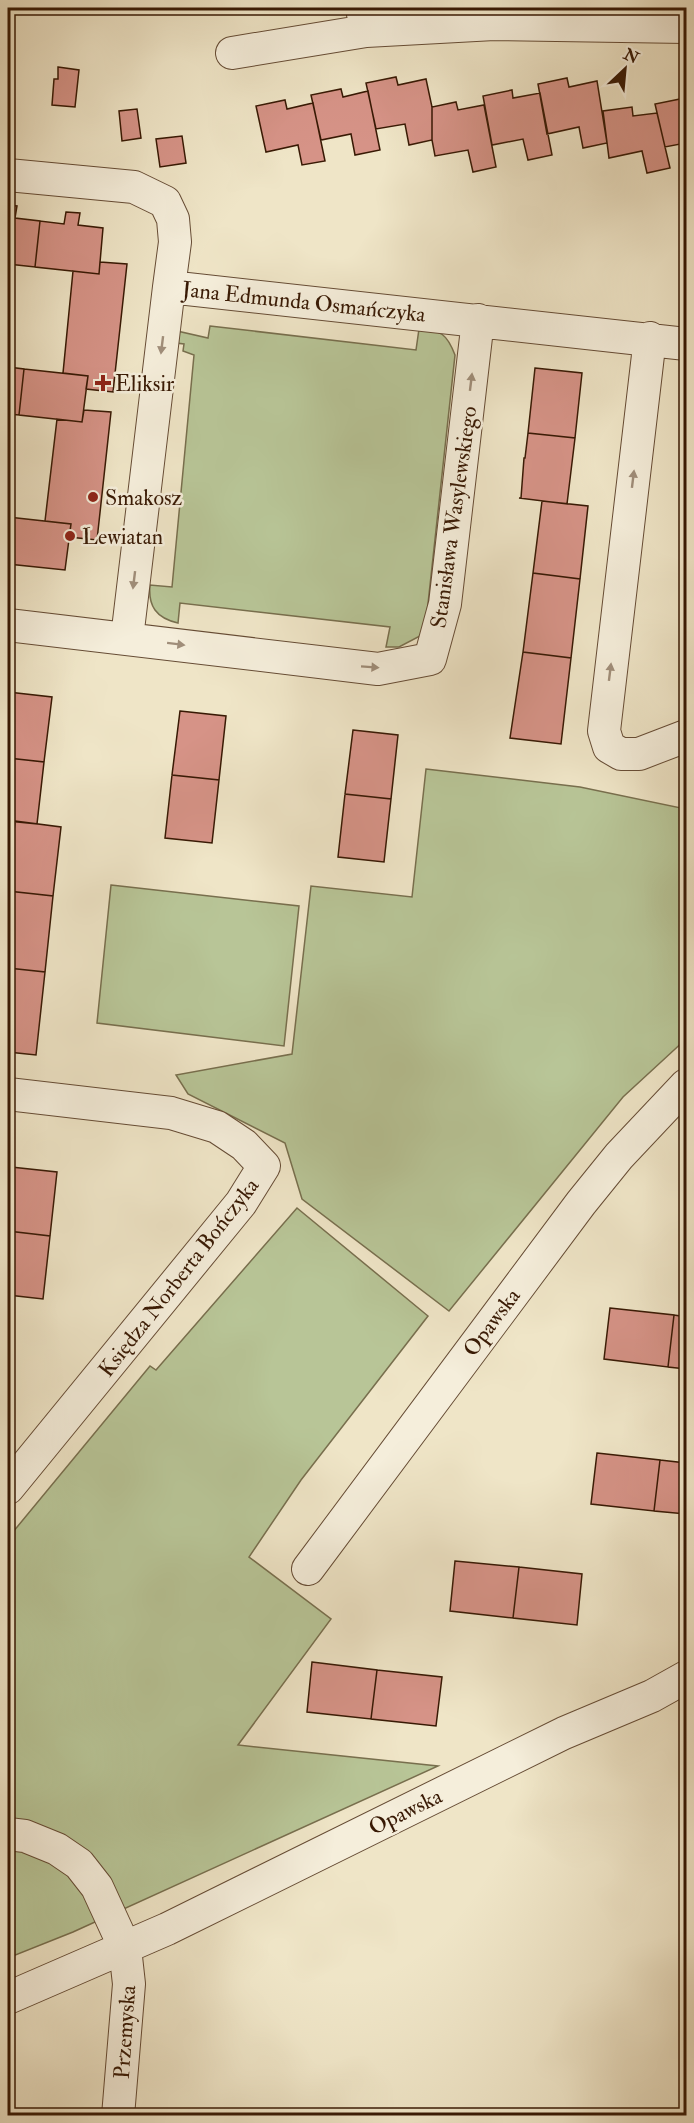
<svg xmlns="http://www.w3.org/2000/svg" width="694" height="2123" font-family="'IM FELL Double Pica',serif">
<rect width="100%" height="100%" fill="#efe5c7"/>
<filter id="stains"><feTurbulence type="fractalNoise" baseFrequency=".00333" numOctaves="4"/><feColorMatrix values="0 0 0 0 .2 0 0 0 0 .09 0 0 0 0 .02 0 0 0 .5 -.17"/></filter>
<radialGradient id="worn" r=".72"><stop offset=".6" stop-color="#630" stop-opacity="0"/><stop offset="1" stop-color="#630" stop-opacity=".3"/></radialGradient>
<path fill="#b8c597" stroke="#786f4e" stroke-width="1.5" d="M210,326L416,350L419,329C441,330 447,334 455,355L426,622L420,636L399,647H386L390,627L180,603L178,623C156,618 148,606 150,585L172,587L194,355L183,351L184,344L176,343L177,331L208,338Z
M426,769L580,787L686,809V1039L623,1097L449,1311L302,1199L285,1143L188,1094L176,1075L292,1054L311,886L412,897Z
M111,885L299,906L284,1046L97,1023Z
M297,1208L428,1316L301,1480L249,1557L331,1619L238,1745L438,1766L73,1932L8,1958V1538L150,1366L156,1370Z"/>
<path fill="#d69387" stroke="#381904" stroke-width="1.5" d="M58,67L79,70L75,107L52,105L54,79H58Z
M396,77L398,85L426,79L432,107V140L409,145L405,124L376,129L366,83Z
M567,78L569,87L597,81L607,143L583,148L579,127L547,134L538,84Z
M341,89L343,97L368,91L380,150L355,155L351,134L321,140L311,95Z
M512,90L513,98L540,93L552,155L528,160L523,139L492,145L483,96Z
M685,98L686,143L665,147L655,104Z
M285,100L287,109L313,103L325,161L302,165L298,145L266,152L256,106Z
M456,102L458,110L484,105L496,167L473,172L468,150L435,156L432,140V107Z
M632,107L633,116L657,113L670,168L647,173L642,151L609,158L603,111Z
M137,109L141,138L122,141L119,111Z
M182,136L186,163L160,167L156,139Z
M8,205L17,206L15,218L40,221L35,267L8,264Z
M66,212L80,213L78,225L103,228L99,274L35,267L40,221L64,224Z
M100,262L127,264L113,392L86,389L88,376L63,373L73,271L99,274Z
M8,367L24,369L19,415L8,414Z
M535,368L582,373L575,438L528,433Z
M24,369L88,376L82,422L19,415Z
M84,410L111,412L97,540L69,537L71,524L45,521L57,419L82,422Z
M528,433L575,438L567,504L519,498H521L524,458H525Z
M542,501L588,506L580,579L533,573Z
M8,517L71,524L65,570L8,564Z
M533,573L580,579L571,658L523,652Z
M523,652L571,658L561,744L510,738Z
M8,692L52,697L44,762L8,758Z
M180,711L226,716L219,780L172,775Z
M353,730L398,735L391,799L345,794Z
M8,758L44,762L37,824L8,821Z
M172,775L219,780L212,843L165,838Z
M345,794L391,799L384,862L338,857Z
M15,821L61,827L53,896L8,891Z
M8,891L53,896L45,972L8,968Z
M8,968L45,972L36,1055L8,1052Z
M11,1167L57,1172L50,1236L8,1231V1199Z
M8,1231L50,1236L43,1299L8,1295Z
M610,1308L674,1315L668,1367L604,1359Z
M674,1315L686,1317V1369L668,1367Z
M597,1453L660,1460L654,1511L591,1504Z
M660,1460L686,1463V1514L654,1511Z
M455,1561L519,1567L513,1618L450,1611Z
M519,1567L582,1574L577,1625L513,1618Z
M312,1662L377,1670L371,1719L307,1712Z
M377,1670L442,1677L436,1726L371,1719Z"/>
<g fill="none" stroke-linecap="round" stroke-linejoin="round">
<g stroke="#664c35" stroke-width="34">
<path id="minor" d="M362,8L366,31L494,24L686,27
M232,53L366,31
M8,175L134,187L165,202L173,219L175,242L169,287L686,344
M650,338L604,731L609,747L621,754H639L686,736
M8,625L378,669L430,659L445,604L478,320
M127,638L169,287
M8,1094L171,1113L217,1127L244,1145L264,1166L241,1203L8,1488
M308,1569L581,1203L619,1156L686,1085
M8,1834L25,1836L57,1849L79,1864L97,1887L125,1948L129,1984L118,2116
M8,1998L167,1929L564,1733L652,1696L686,1677"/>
</g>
<use href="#minor" stroke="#f5eedb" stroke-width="32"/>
</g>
<defs><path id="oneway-solid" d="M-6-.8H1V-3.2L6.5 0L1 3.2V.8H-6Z" transform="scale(1.5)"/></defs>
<g fill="#a08e7a">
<use href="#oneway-solid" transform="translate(162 345) rotate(97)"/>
<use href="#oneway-solid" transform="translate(471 382) rotate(-83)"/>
<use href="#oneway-solid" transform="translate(633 479) rotate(-83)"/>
<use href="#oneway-solid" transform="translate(134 580) rotate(97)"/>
<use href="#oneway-solid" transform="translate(176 644) rotate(7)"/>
<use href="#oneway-solid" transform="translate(370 667) rotate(4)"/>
<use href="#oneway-solid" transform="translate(610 672) rotate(-83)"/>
</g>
<g fill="#8f2418" stroke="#f5eedb" stroke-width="2">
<path d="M100 374h6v6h6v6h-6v6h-6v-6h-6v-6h6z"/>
<circle cx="93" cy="497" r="6"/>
<circle cx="70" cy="536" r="6"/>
</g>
<g text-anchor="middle" stroke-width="5" stroke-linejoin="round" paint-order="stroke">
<g font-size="22" fill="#381904" stroke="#f5eedb">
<text transform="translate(304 301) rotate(6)" y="8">Jana Edmunda Osmańczyka</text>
<text transform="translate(453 517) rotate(-82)" y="8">Stanisława Wasylewskiego</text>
<text transform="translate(178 1277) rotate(-52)" y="8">Księdza Norberta Bończyka</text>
<text transform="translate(491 1322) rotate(-53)" y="8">Opawska</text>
<text transform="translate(405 1811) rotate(-26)" y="8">Opawska</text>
<text transform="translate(124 2032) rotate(-86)" y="8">Przemyska</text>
</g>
<g font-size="22" fill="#381904" stroke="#f5eedb" text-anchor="start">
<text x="115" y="391">Eliksir</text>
<text x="105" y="505">Smakosz</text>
<text x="82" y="544">Lewiatan</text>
</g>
</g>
<rect width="694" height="2123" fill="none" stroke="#efe5c7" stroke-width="30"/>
<rect x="9" y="9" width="676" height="2105" fill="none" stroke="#381904" stroke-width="3"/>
<rect x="15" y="15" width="664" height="2093" fill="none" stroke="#381904" stroke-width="1.5"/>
<g transform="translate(625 69) rotate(26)" stroke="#f5eedb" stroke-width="4.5" paint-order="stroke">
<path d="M0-4.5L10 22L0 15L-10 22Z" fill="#381904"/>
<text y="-9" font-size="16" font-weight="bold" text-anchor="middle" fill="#381904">N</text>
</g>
<rect width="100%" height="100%" filter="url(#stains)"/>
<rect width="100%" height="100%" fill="url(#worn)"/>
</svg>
